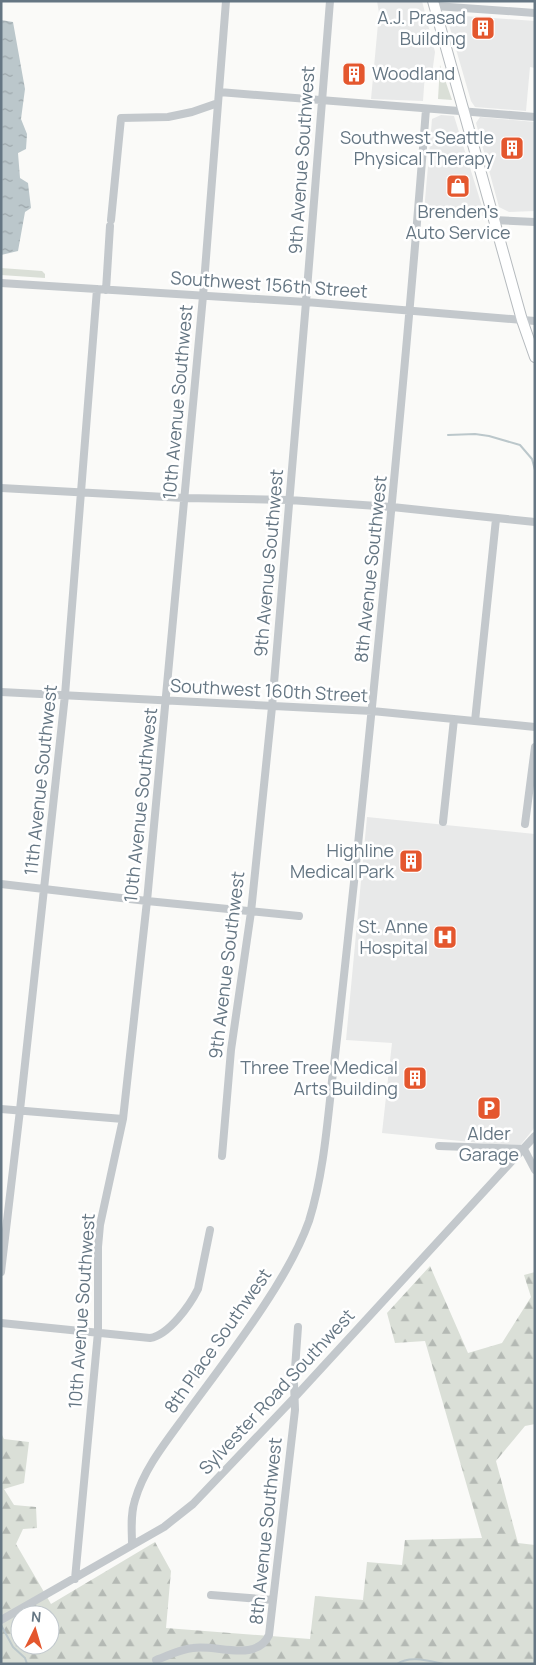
<svg xmlns="http://www.w3.org/2000/svg" width="536" height="1665" font-family="Manrope,sans-serif">
<defs>
<pattern id="forest-firs" width="22" height="20" patternUnits="userSpaceOnUse" patternTransform="scale(1.25)"><rect width="22" height="20" fill="#dadfd7"/><path d="M5 1l3.5 6h-7zM16 11l3.5 6h-7z" fill="#b4b9b4"/></pattern>
<pattern id="water-ripples" width="26" height="14" patternUnits="userSpaceOnUse" patternTransform="scale(1.25)"><rect width="26" height="14" fill="#bbc7cb"/><path d="M2 4q2-2 4 0t4 0M15 11q2-2 4 0t4 0" fill="none" stroke="#9ca6aa"/></pattern>
</defs>
<rect width="100%" height="100%" fill="#fafaf8"/>
<path fill="#e8e9e9" d="M377,1H422L435,52L432,74L425,73L423,101L371,99L379,13Z
M450,15L535,21V68L530,67L526,111L475,107L471,101L447,18Z
M441,115L454,116L485,216L424,212L432,119Z
M480,117L535,122V211L509,212L499,207L476,123Z
M367,817L535,834V1127L519,1147L382,1133L392,1043L346,1040Z"/>
<path fill="#dadfd7" d="M440,65L452,100L438,99Z
M1,268L42,271L45,274V278L1,275Z"/>
<path fill="url(#forest-firs)" fill-rule="evenodd" d="M430,1266L468,1353L502,1343L531,1297L524,1275L535,1272V1424L525,1426L496,1461L518,1543L535,1545V1664H1V1433L4,1439L29,1442L24,1483L4,1489L14,1505L36,1507L37,1528L23,1529L16,1544L51,1604L155,1542L171,1571L166,1628L310,1639L315,1596L363,1600L367,1562L402,1565L405,1540L482,1538L425,1341L395,1343L387,1313ZM20,1615H50V1645H20Z"/>
<path fill="url(#water-ripples)" d="M1,20L13,22L25,89L21,119L27,134L26,149L18,153L20,178L28,183L31,208L25,212L18,251L1,255Z"/>
<g fill="none" stroke-linecap="round" stroke-linejoin="round">
<path stroke="#bbc7cb" stroke-width="2" d="M448,435L475,434L489,436L520,445L532,459L535,470
M1,1625L13,1647L25,1658L27,1664
M397,1664C410,1655 429,1661 444,1664"/>
<g stroke="#b5babe" stroke-width="12">
<path id="major" d="M433,1L522,320L535,357"/>
</g>
<path stroke="#c3c8cc" stroke-width="8" d="M435,6L535,13
M219,92L535,117
M111,220L121,118L168,117L192,112L218,103
M493,220L535,222
M1,283L306,302L535,321
M106,290L110,226
M1,488L184,498L289,500L392,507L535,522
M1,692L372,711L535,727
M475,721L496,519
M443,822L454,719
M525,824L535,747
M1,884L147,901L299,916
M1,1109L123,1119
M439,1146L524,1149
M524,1149L535,1170
M222,1156L231,1050L251,912L272,707L306,302L330,1
M1,1272L20,1110L65,695L97,289
M1,1323L150,1338C169,1335 190,1305 198,1289L210,1230
M132,1545C132,1530 130,1515 135,1500C144,1469 165,1443 184,1417C211,1380 238,1345 263,1307C281,1280 298,1252 309,1221C323,1176 327,1127 332,1081C341,1008 348,936 356,864C382,612 407,361 426,109
M75,1579L98,1332V1247L100,1225L123,1119L147,901L203,296L226,1
M211,1595L273,1600
M1,1620L164,1527L193,1504L295,1397L535,1136
M156,1660C168,1656 180,1649 193,1648C217,1644 256,1663 269,1635L295,1410L294,1383L298,1327"/>
<use href="#major" stroke="#fff" stroke-width="10"/>
</g>
<defs>
<g id="building-square" transform="scale(1.25)"><rect x="-9" y="-9" width="18" height="18" rx="4" fill="#e4572e" stroke="#fff"/><path d="M-4-6H4V6H1V3H-1V6H-4ZM-2.5-4.3h1.7v1.8h-1.7ZM.8-4.3h1.7v1.8H.8ZM-2.5-1h1.7V.8h-1.7ZM.8-1h1.7V.8H.8Z" fill="#fff"/></g>
<g id="shop-square" transform="scale(1.25)"><rect x="-9" y="-9" width="18" height="18" rx="4" fill="#e4572e" stroke="#fff"/><path d="M-5-2.5h2.3a2.7 3.5 0 0 1 5.4 0H5L5.5 6h-11ZM-1.5-2.5h3a1.5 2.3 0 0 0-3 0Z" fill="#fff"/></g>
<g id="hospital-square" transform="scale(1.25)"><rect x="-9" y="-9" width="18" height="18" rx="4" fill="#e4572e" stroke="#fff"/><path d="M-5-5h3v3.5h4V-5h3V5h-3V1.5h-4V5h-3Z" fill="#fff"/></g>
<g id="parking-square" transform="scale(1.25)"><rect x="-9" y="-9" width="18" height="18" rx="4" fill="#e4572e" stroke="#fff"/><path d="M-3.5-5.5H1a3.5 3.5 0 0 1 0 7H-1V5.5H-3.5ZM-1-3.4V-.6H.8a1.4 1.4 0 0 0 0-2.8Z" fill="#fff"/></g>
</defs>
<g fill-rule="evenodd">
<use href="#building-square" x="483" y="28"/>
<use href="#building-square" x="354" y="74"/>
<use href="#building-square" x="512" y="148"/>
<use href="#shop-square" x="458" y="186"/>
<use href="#building-square" x="411" y="861"/>
<use href="#hospital-square" x="445" y="937"/>
<use href="#building-square" x="415" y="1078"/>
<use href="#parking-square" x="489" y="1108"/>
</g>
<g text-anchor="middle" stroke-width="5" stroke-linejoin="round" paint-order="stroke">
<g font-size="18" fill="#657683" stroke="#fff" text-anchor="end">
<text x="466" y="24">A.J. Prasad<tspan x="466" dy="21">Building</tspan></text>
<text x="372" y="80" text-anchor="start">Woodland</text>
<text x="494" y="144">Southwest Seattle<tspan x="494" dy="21">Physical Therapy</tspan></text>
<text x="458" y="218" text-anchor="middle">Brenden's<tspan x="458" dy="21">Auto Service</tspan></text>
<text x="394" y="857">Highline<tspan x="394" dy="21">Medical Park</tspan></text>
<text x="428" y="933">St. Anne<tspan x="428" dy="21">Hospital</tspan></text>
<text x="398" y="1074">Three Tree Medical<tspan x="398" dy="21">Arts Building</tspan></text>
<text x="489" y="1140" text-anchor="middle">Alder<tspan x="489" dy="21">Garage</tspan></text>
</g>
<g font-size="18" fill="#657683" stroke="#fff">
<text transform="translate(302 160) rotate(-86)" y="6">9th Avenue Southwest</text>
<text transform="translate(269 285) rotate(4)" y="6">Southwest 156th Street</text>
<text transform="translate(178 402) rotate(-85)" y="6">10th Avenue Southwest</text>
<text transform="translate(269 563) rotate(-85)" y="6">9th Avenue Southwest</text>
<text transform="translate(371 569) rotate(-84)" y="6">8th Avenue Southwest</text>
<text transform="translate(269 691) rotate(3)" y="6">Southwest 160th Street</text>
<text transform="translate(41 780) rotate(-84)" y="6">11th Avenue Southwest</text>
<text transform="translate(141 805) rotate(-84)" y="6">10th Avenue Southwest</text>
<text transform="translate(227 965) rotate(-83)" y="6">9th Avenue Southwest</text>
<text transform="translate(82 1311) rotate(-86)" y="6">10th Avenue Southwest</text>
<text transform="translate(218 1341) rotate(-55)" y="6">8th Place Southwest</text>
<text transform="translate(277 1392) rotate(-47)" y="6">Sylvester Road Southwest</text>
<text transform="translate(266 1531) rotate(-84)" y="6">8th Avenue Southwest</text>
</g>
</g>
<rect width="536" height="1665" fill="none" stroke="#657683" stroke-width="5"/>
<g transform="translate(35 1630) rotate(5)"><circle r="24" fill="#ffffff" stroke="#c1c8cd"/>
<path d="M0-4L9 19L0 12L-9 19Z" fill="#e4572e"/>
<text y="-8" font-size="14" font-weight="bold" text-anchor="middle" fill="#657683">N</text>
</g>
</svg>
